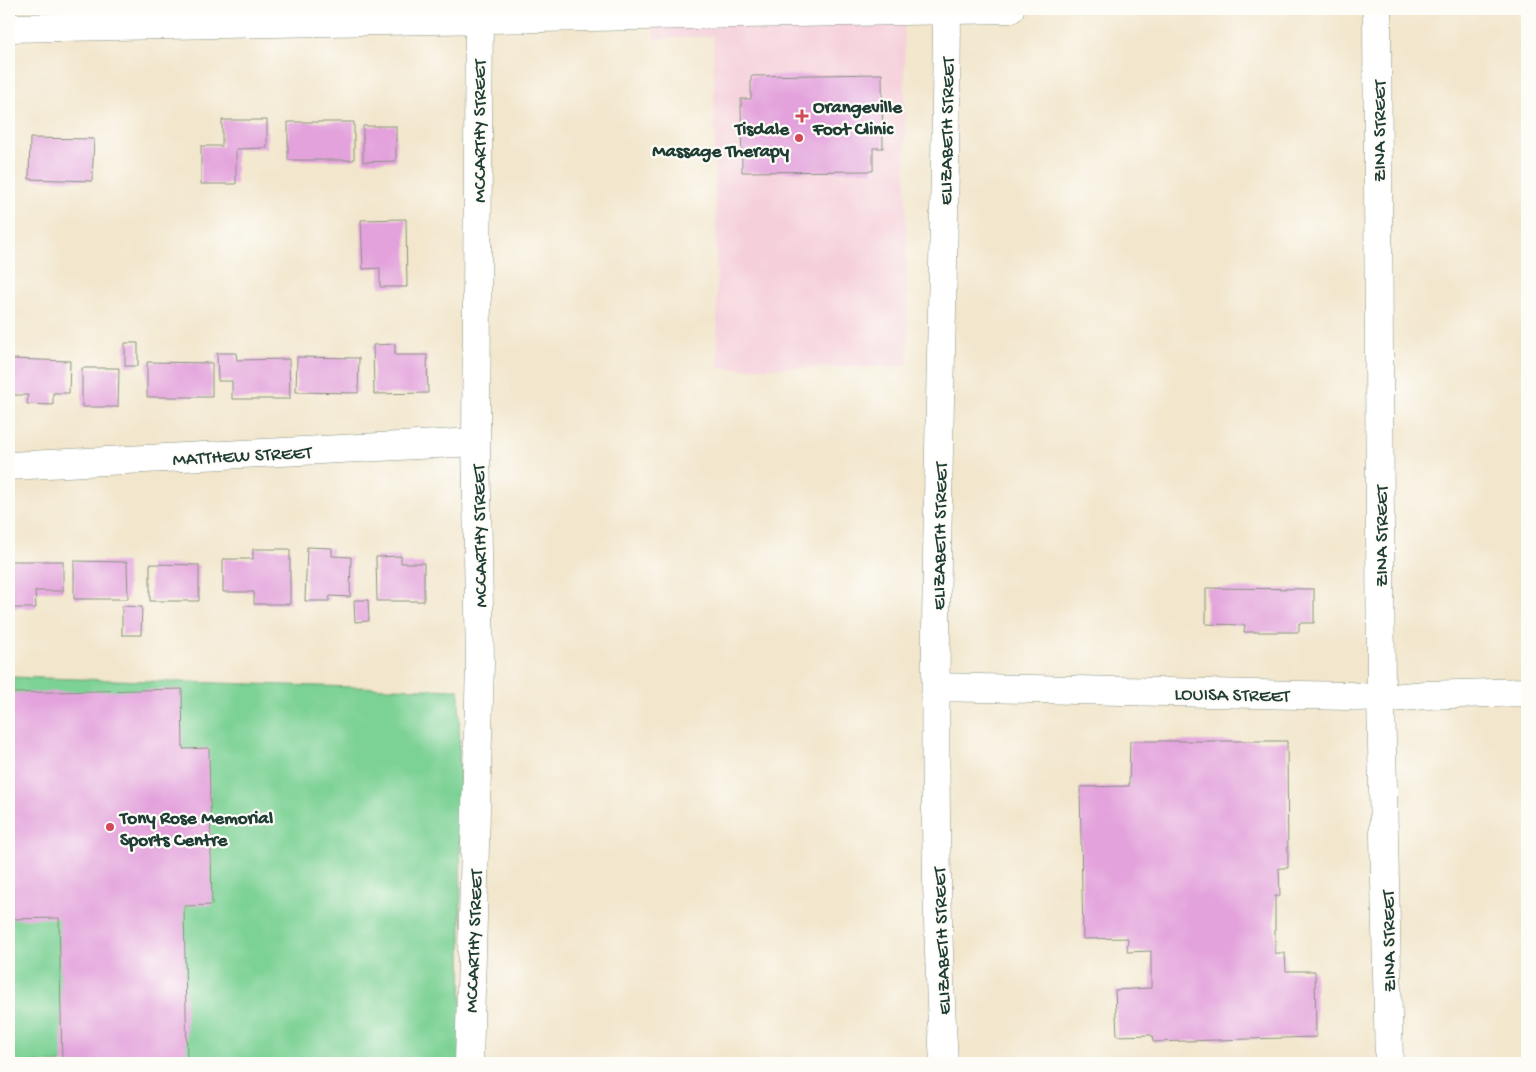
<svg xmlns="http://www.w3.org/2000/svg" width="1536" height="1072" font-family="'Gochi Hand',sans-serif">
<rect width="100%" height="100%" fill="#fdfcf7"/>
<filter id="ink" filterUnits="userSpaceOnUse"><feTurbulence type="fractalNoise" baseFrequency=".02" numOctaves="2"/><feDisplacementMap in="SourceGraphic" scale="10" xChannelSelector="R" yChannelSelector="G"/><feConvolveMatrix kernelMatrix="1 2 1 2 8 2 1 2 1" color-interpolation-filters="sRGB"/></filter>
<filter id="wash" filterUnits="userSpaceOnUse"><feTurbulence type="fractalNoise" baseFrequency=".0096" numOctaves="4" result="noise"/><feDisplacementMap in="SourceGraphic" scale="20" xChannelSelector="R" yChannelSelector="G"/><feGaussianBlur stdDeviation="1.12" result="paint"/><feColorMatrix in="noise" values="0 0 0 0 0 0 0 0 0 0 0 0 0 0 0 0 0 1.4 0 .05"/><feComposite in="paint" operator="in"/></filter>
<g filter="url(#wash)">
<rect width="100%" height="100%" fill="#f2e6cc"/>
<path fill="#f5cfda" d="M654,9H904L908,366L718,369L713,36L654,39Z"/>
<path fill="#7cd194" stroke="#4e8764" d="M9,677L459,690L462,1063H9Z"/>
<g id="blocks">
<path fill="#e3a2dc" d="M882,74L883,148H873V171L742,172L741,99H751V76Z
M222,120H267V148L236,149V184H201V146H222Z
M288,122H354V160H288Z
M363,126H396V161L363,162Z
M30,138L94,139L92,181L29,179Z
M406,219L407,287H380V268L363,269L361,220Z
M125,343H138V366H125Z
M395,344V355H427L428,393L374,394L373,345Z
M217,353H236L237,360L289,359L290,399H232V381H218Z
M297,357L359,358L358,393L296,392Z
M10,359L70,361L69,393H53V405L27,404L28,395H9Z
M147,362L212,363V397H147Z
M82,368H119L118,407H82Z
M307,547L332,548V556L351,557L350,597L330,596L329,601H305Z
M253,549H290V604H254V592H223V559H253Z
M401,556V563H424V601H377L376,557Z
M9,561H63V591H35L36,608H9Z
M74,561L127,562L128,599H74Z
M150,564L199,565V601H150Z
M1206,588L1314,589V623H1299V632H1244L1245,625L1206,624Z
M354,600H368L369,621L355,622Z
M122,606L142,607L141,635H122Z
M182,689L183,749L209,748L212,905L184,906L187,1063H62L59,918L9,919V693Z
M1130,741H1287L1288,868H1279L1280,896H1275V953H1285L1286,971H1315L1316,1037L1153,1042L1152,1035L1117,1036L1115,990L1151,988V951L1127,952L1128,938L1083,939L1080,787L1129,786Z"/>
</g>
</g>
<g filter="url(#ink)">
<use href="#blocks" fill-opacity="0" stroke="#889280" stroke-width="1"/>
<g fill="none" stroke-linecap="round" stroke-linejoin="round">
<g stroke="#889280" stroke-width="29">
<path id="street" d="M1377,9L1381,699L1389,1063
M9,28L1010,9
M9,466L476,442
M936,687L1350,696L1381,699L1425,695L1527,692
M469,1063L480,663L476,442L479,9
M944,1063C924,712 945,360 947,9"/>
</g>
<use href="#street" stroke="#fff" stroke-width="28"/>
</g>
</g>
<g fill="#d1495b" stroke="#fdfcf7" stroke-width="2">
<path d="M799.5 108.5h5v5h5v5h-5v5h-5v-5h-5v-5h5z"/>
<circle cx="799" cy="138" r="5"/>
<circle cx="110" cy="827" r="5"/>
</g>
<g text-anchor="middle" stroke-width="4.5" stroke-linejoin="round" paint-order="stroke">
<g font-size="19" font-weight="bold" fill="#1f3d34" stroke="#fdfcf7" text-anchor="start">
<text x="813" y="112">Orangeville<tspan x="813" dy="22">Foot Clinic</tspan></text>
<text x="789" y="134" text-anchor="end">Tisdale<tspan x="789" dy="22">Massage Therapy</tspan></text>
<text x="120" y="823">Tony Rose Memorial<tspan x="120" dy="22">Sports Centre</tspan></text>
</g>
<g font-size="19" fill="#1f3d34" stroke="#fdfcf7">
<text transform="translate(478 131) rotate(-90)" y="7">MCCARTHY STREET</text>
<text transform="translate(945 131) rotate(-89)" y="7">ELIZABETH STREET</text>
<text transform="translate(1378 131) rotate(-90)" y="7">ZINA STREET</text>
<text transform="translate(242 454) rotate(-3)" y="7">MATTHEW STREET</text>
<text transform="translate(478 536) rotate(-91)" y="7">MCCARTHY STREET</text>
<text transform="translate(938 536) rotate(-89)" y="7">ELIZABETH STREET</text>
<text transform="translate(1380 536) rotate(-90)" y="7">ZINA STREET</text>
<text transform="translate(1232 693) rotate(1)" y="7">LOUISA STREET</text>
<text transform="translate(472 941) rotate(-88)" y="7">MCCARTHY STREET</text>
<text transform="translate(940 941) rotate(-92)" y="7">ELIZABETH STREET</text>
<text transform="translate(1387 941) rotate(-91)" y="7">ZINA STREET</text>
</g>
</g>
<rect width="1536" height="1072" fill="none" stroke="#fdfcf7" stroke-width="30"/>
</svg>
